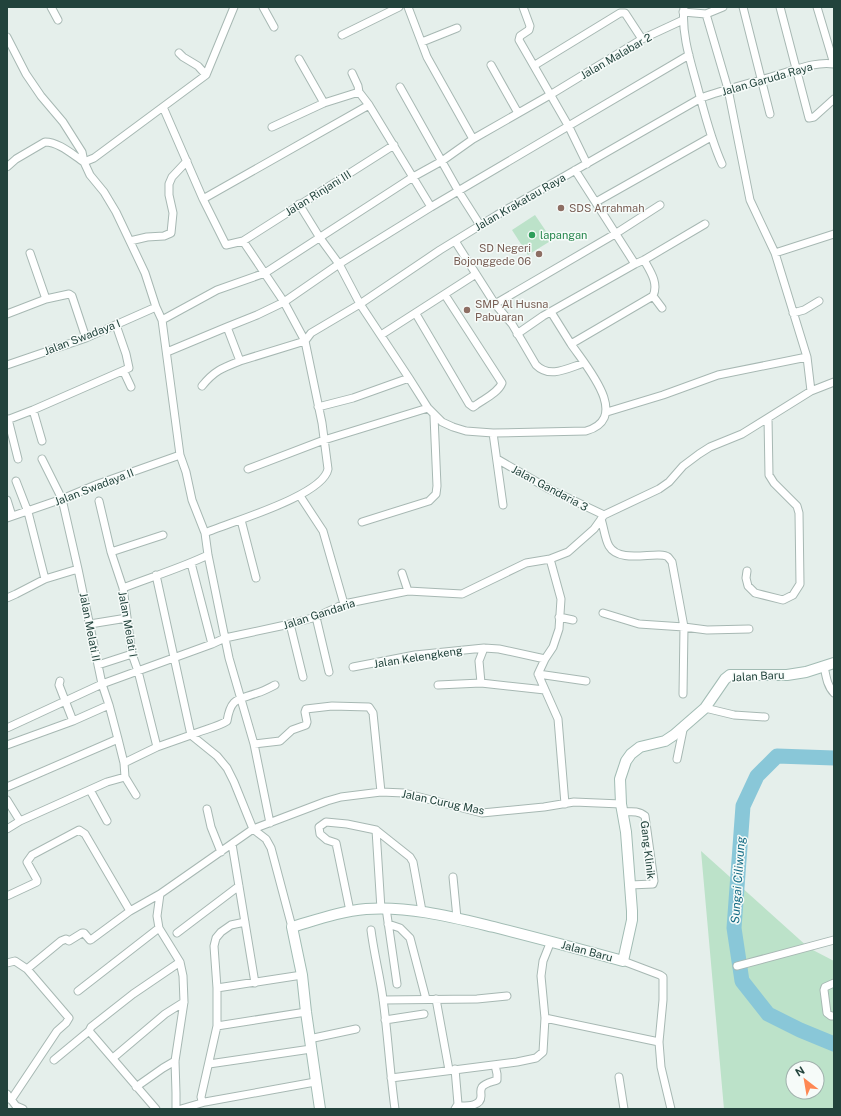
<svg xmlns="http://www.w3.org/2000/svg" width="841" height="1116" font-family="'Public Sans',sans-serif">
<rect width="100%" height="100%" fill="#e5efeb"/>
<path fill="#bce2c9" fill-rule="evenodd" d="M535,215L552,240L528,255L512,230Z
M701,851L809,948L834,961V1109H724ZM793,1068H817V1092H793Z"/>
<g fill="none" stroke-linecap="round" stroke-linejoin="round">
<path stroke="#89c7d8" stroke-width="15" d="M834,758L777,756L757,776L743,806L734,928L742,981L768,1014L800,1030L834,1044"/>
<g stroke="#a7b8b3" stroke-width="9">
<path id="street" d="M51,7L58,20
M263,7L274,27
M408,7L427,57L473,139
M523,7L530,26L529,30L520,36L519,40L569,127L587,164
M684,7C681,34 691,63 698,89C705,115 711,140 722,164
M743,7L770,114
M780,7L809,118L814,117L834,99
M817,7L834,64
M683,12L706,14L723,7
M706,14L728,89L750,200L775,253L807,357L811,391
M342,35L399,7
M7,37L26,74L41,96L63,122L82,152L84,162L90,175L104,192L116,212L145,273L156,307L162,320L180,455L186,472L192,500L205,533
M422,42L457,28
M179,53L183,57L198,66L206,75
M299,59L324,103
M491,65L518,113
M535,65L620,13H625L642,39
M352,73L358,86L359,92L369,105L431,207
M400,87L459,192L480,225
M163,107L203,199L226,245L243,241L394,145
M272,127L324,103L359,92
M84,162L94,158L206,75L234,7
M7,167L16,159L45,142C59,142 73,155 84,162
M575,170L635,264
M203,199L369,105
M596,202L711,137
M299,204L320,238L339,264L360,304L409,378L428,408L442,422L453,427L466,431L493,433L586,431C632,418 586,366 571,344
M130,241L147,237L164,236L171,233L173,213L169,195V184L172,177L187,161
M243,241L284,302L305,341L322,423L328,469C323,496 230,522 205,533L208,555L229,658L254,744L270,823
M455,241L495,304L512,324L536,365C550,379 568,368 584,363
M30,253L46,299
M775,253L834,234
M653,296L662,308
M495,304L615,234L660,205
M551,312L571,344L653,296C659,283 650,271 644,260
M793,313L804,310L819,301
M7,314L46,299L69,294L72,296L86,338
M416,314L469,404L473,407L476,405C484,399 498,393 502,383L445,295
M162,320L217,290L265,273L413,177L442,161L473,139L550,95L642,39L683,20
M227,327L240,361L305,341
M517,334L543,316L635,264L644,260L705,224
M381,335L476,274
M305,341L311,333L360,304L440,250L497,215L701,98C726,89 752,83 777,75C795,70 816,61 834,64
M167,352L227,327L257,315L284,302L339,264L431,207L689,55
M7,365L86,338L156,307
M124,372L131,387
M202,386C214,371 222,368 240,361
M318,407L353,398L409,378
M33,410L42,441
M607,412L663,395L718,375L807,357
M8,419L18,459
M7,420L33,410L129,368L126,354L116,325
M493,433L503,505
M42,459L62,499L78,569L102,684L109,705L118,739L124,763L125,777L136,795
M497,459L549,489L604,515
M248,469L324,440L428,408
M16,481L28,512L45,579
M300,496L323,531L344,604
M7,500L12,516
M99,501L111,552L123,588L132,654L138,671L157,747
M7,518L62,499L98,484L180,455
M601,519C604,528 605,539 609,546C620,565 658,550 668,557C670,559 671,561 672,562L684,627L683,694
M241,520L256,578
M362,522L429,501L436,494L437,486L434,416
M111,552L163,535
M550,559L561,599L559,629L553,647L545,659L538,674L558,719L565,804
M191,563L212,644
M747,571L746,578L748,586L755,593L783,600L793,595L800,584L799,513L797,506L774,483L769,475L768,418
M402,573L408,591
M156,575L191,735C202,730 218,727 227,721C231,697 238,700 257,693C264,691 269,688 275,685
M123,588C151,577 181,568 208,555
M7,598L16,594L45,579L78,569
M603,613L639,624L684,627L707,630L749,629
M316,617L329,672
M559,617L573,620
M90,624L127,618
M290,624L303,677
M484,648L499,649L545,659
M98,665L132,654
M824,666C826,676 827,686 834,693
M353,667L415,655L484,648L479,661L481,683L545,690
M538,674L586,681
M438,685L481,683
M705,708L734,715L765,717
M73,721L109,705
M7,728L102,684L212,644L225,638L290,624L316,617L344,604L408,591L462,594L526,563L550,559L568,552L594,529L604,515L659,489L669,482L683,466L699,454L710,447L742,434L811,391L834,382
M254,744L280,741L292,730L306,725L307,722L305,712L306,709L332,706L369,707L373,713L381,792
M7,745L73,721L59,685L60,681
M677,759L684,725
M7,787L118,739
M90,790L107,821
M7,800L20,821
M207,809L211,827L221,852
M622,812C630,812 638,810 645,816L654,881L653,884L630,885
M7,829L20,821L107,782L125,777
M253,829L327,801L341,797L381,792L404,793L482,813L544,807L574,802L621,804
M253,829L266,839L271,848L292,927
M376,830L381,909
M232,844L255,983
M453,877L457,918
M7,896L37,882V880L27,862L32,855L79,830L85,834L130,911L160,894
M386,908L397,984
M350,911L336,843L327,840L320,834L319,827L326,822L347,824L376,830L410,857L413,862L422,911
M388,924L400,928L410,938L426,999
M159,928L180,962L183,976L184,1002L175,1061L176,1093V1109
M371,930C374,954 380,976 383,999C388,1036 390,1073 395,1109
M177,933L239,886
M623,961L660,975L663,977V1000L659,1042L661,1067L671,1109
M7,963L15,961L27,969L69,1018L66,1023L57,1031L11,1100
M737,966L834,940
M27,969L61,941L66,939L69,941L82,933H84L90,940L92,939L130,911
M834,983L825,987L824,990L827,1013L831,1016H834
M217,988L302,975
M78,991L159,928L157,916L160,894L253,829L234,782L227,768L217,756L191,735L157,747L124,763
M436,999L449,1070
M383,1000L477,999L507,996
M545,1018L659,1042
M385,1020L424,1014
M217,1026L306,1012
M309,1039L356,1029
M113,1058L165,1014L184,1002
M54,1060L89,1031
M209,1064L311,1049
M619,1077L624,1109
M391,1078L517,1062L536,1058L543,1052L545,1018L541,976L543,961L551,941
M136,1087L163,1068L175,1061
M7,1094L16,1106L23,1109
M205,1102L202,1101L201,1097L217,1026V988L214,946L216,938L221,932L231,925L245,922
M458,1106C466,1106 481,1107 481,1096C481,1092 480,1090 482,1087C485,1083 492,1082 497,1080V1074L495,1065
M156,1109L89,1031L91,1027L133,994L180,962
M181,1109L205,1102L315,1082
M455,1109L458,1104L455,1069"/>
</g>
<g stroke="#a2bcb4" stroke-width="12">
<path id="secondary" d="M320,1109L306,1012L302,975L292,927C316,920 341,911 366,909C410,906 452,917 494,927C537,938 580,949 623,961L632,920V911L626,832L621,804L620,779L626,761L631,754L640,747L665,741L674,735L705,708L725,679L730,675H787L806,672L834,663"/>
</g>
<use href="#street" stroke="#fff" stroke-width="7"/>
<use href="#secondary" stroke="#fff" stroke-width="10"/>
</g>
<g fill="#8d6e63" stroke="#f6fbf9" stroke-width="1.5">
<circle cx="561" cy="208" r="4"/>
<circle cx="539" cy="254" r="4"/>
<circle cx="467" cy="310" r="4"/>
</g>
<circle fill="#2e9e5b" stroke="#f6fbf9" stroke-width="1.5" cx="532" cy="235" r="4"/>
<g text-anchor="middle" stroke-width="3" stroke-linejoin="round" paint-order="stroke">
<g font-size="11" fill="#22433c" stroke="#f6fbf9">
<text transform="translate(616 56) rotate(-30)" y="4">Jalan Malabar 2</text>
<text transform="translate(767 79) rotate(-16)" y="4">Jalan Garuda Raya</text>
<text transform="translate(318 193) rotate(-32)" y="4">Jalan Rinjani III</text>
<text transform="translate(520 202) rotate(-30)" y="4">Jalan Krakatau Raya</text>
<text transform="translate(82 337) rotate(-21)" y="4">Jalan Swadaya I</text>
<text transform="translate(94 487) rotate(-21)" y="4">Jalan Swadaya II</text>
<text transform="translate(550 488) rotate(28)" y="4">Jalan Gandaria 3</text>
<text transform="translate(319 614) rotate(-18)" y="4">Jalan Gandaria</text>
<text transform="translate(128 624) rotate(80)" y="4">Jalan Melati I</text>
<text transform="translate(90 627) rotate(79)" y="4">Jalan Melati II</text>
<text transform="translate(418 657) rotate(-9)" y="4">Jalan Kelengkeng</text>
<text transform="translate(758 676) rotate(-3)" y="4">Jalan Baru</text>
<text transform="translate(443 802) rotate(12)" y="4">Jalan Curug Mas</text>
<text transform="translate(648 850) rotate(83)" y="4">Gang Klinik</text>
<text transform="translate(587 951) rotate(15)" y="4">Jalan Baru</text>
</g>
<g font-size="11" fill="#785e54" stroke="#f6fbf9" text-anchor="start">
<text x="569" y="212">SDS Arrahmah</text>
<text x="531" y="252" text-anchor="end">SD Negeri<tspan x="531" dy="13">Bojonggede 06</tspan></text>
<text x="475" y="308">SMP Al Husna<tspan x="475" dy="13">Pabuaran</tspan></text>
</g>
<g font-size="11" fill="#27864d" stroke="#f6fbf9" text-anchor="start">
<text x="540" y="239">lapangan</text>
</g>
<g font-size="12" font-style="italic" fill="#156c85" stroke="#f6fbf9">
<text transform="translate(738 880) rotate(-86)" y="4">Sungai Ciliwung</text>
</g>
</g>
<rect width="841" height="1116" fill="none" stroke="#22433c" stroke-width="16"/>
<g transform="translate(805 1080) rotate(329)"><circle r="19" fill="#f6fbf9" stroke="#a1b1ad"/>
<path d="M0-3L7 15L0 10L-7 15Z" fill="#fe8854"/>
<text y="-6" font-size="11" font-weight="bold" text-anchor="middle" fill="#22433c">N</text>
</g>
</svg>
